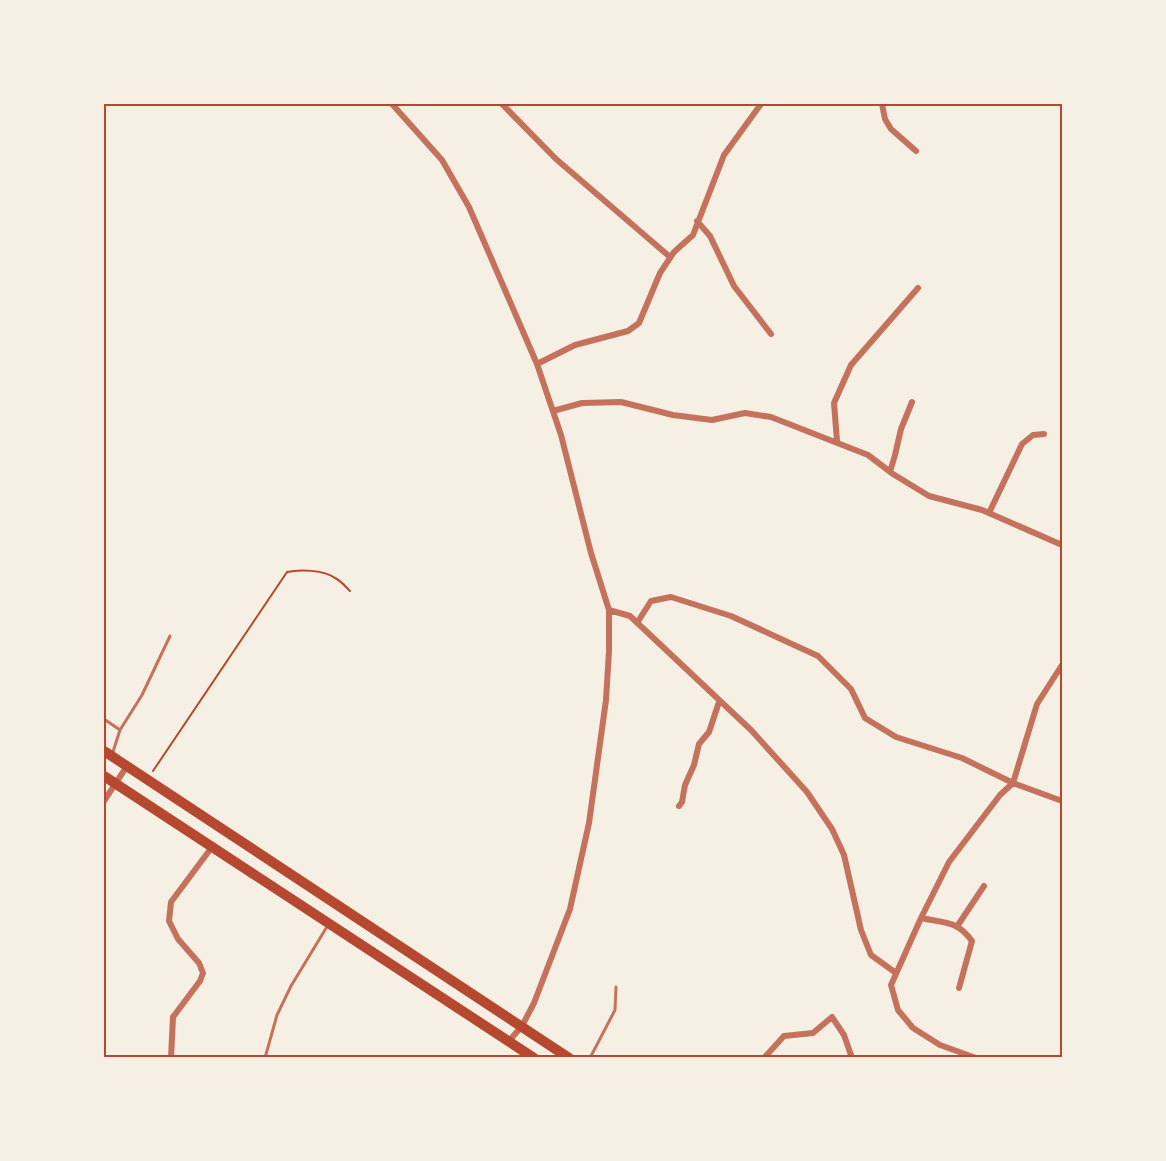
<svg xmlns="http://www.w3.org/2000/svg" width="1166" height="1161" font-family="Overpass,sans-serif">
<rect width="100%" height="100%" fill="#f6efe4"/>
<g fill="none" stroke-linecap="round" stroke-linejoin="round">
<path stroke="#b5482f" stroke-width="2" d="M153,771L287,572C300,569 324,570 335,578C341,581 345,586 350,591"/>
<path stroke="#c5725c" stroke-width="3" d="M104,719L120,730L112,755
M120,730L142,695L170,636
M265,1058L277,1015L291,986L328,925
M590,1058L615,1010L616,987"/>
<path stroke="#c5725c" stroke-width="6" d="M392,104L442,160L469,207L537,364L561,435L591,553L609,610V651L606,700L589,823L570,909L534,1003L522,1026L509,1041
M502,104L556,159L670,257
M882,104L885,119L891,129L916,151
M697,221L710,236L734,286L771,334
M537,364L575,345L628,331L639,323L660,273L674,252L693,235L724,155L761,104
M553,411L582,403L621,402L673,415L712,420L745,413L771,417L868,455L893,474L929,496L982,510L1062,545
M837,441L834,403L851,365L918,288
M890,472L895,455L901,429L912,402
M989,513L1022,444L1033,435L1044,434
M609,610L630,616L751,730L807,792L832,829L844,855L861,930L871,955L896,973
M637,623L651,601L671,597L731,616L818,656L851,689L865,718L896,737L962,758L1013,783L1062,801
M104,801L127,766
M679,806L682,802L685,785L694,765L699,744L709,732L719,702
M921,918C944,923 957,920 972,941L959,988
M958,925L984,886
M171,1058L173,1017L200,981L203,973L199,963L178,939L169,921L171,902L212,847
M764,1058L784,1036L813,1033L832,1017L844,1035L852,1058
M976,1058L940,1045L913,1028L898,1010L891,985L921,918L949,862L1000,795L1013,783L1037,704L1062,665"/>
<path stroke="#b5482f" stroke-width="10" d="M104,751L569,1058
M104,776L534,1058"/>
</g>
<rect width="1166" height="1161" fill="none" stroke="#f6efe4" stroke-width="210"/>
<rect x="105" y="105" width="956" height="951" fill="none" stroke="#b5482f" stroke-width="2"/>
</svg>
